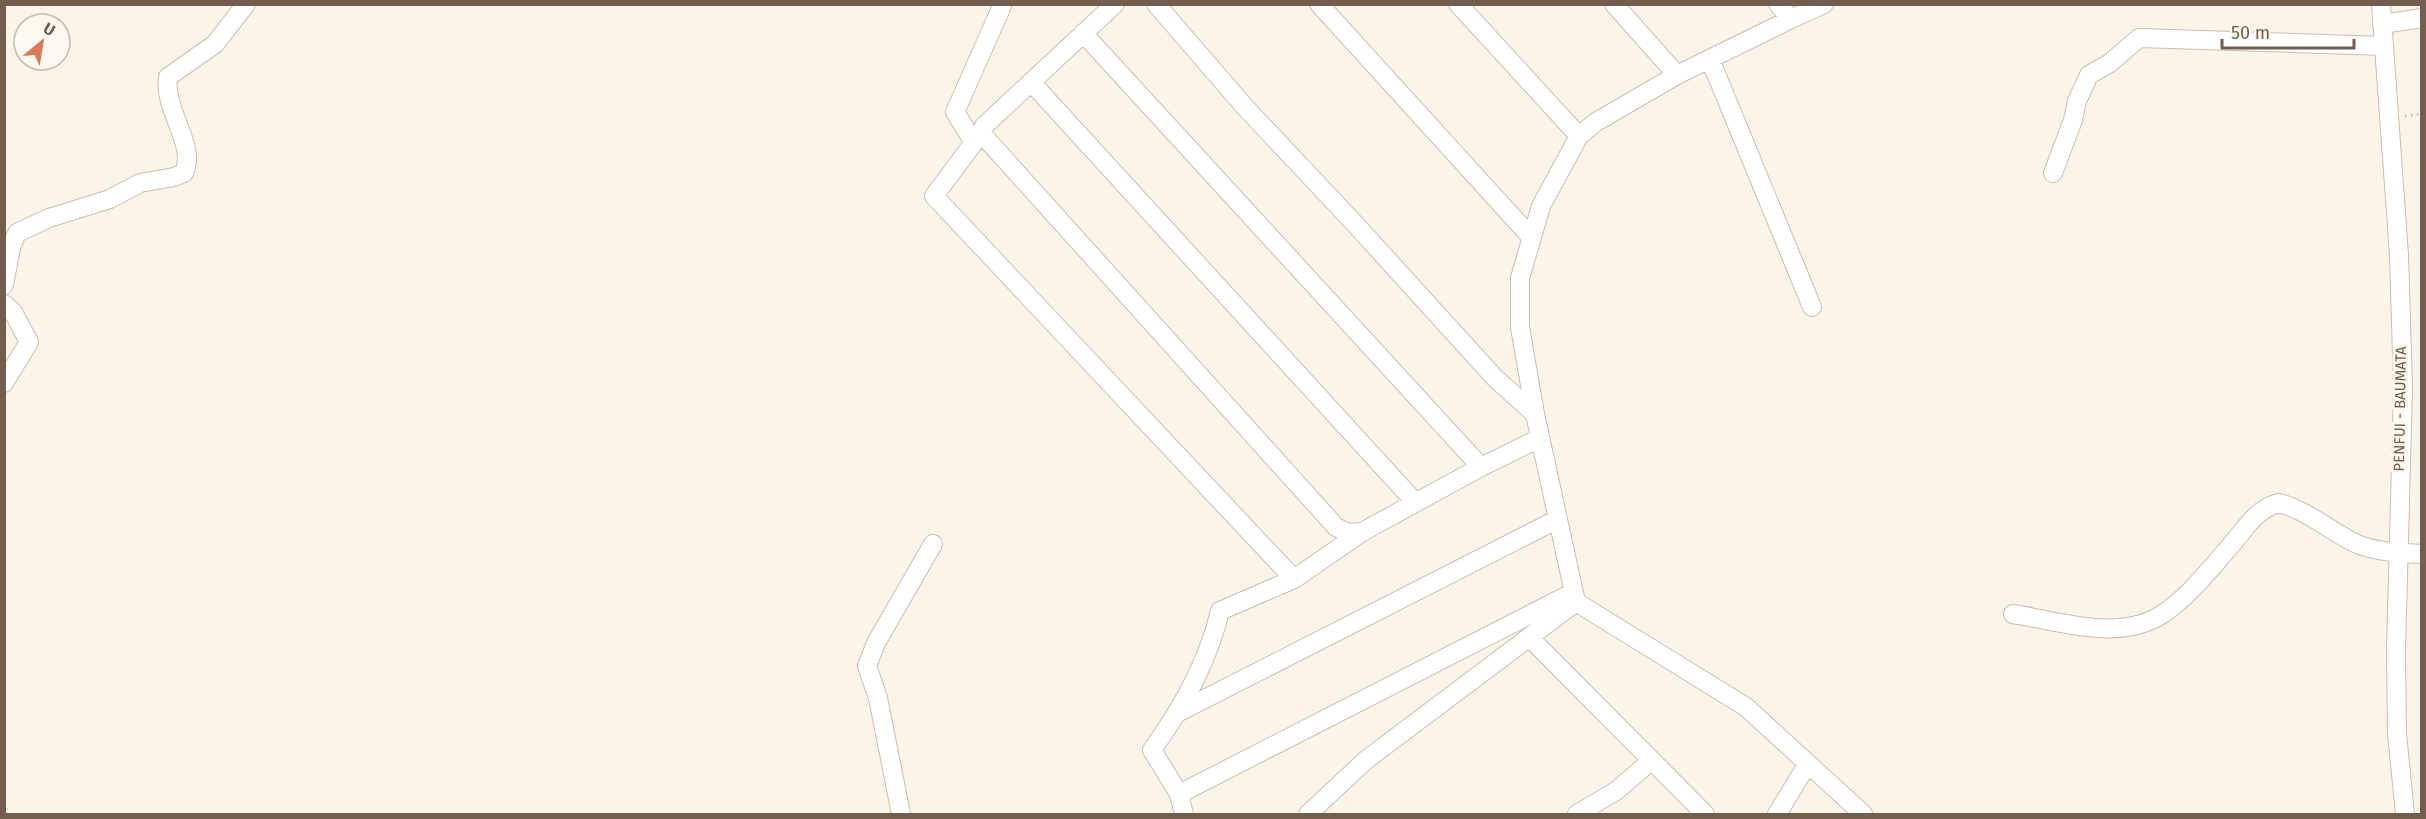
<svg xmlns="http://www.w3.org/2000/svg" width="2426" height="819" font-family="'Fira Sans',sans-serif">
<rect width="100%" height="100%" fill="#fbf4e9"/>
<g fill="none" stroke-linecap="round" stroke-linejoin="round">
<g stroke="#ccbdb0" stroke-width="20">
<path id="minor" d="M1115,4L984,126L981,133L1336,527L1348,533L1362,532L1481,467L1540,438
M1156,4L1244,106L1355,224L1495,378L1535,414
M1319,4L1530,236
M1458,4L1579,136
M1614,4L1677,75
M1778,4L1791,19L1677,75L1596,122L1579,136L1541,206L1520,278V327L1535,414L1576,602L1746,707L1863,814
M2381,4L2399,255L2403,388L2396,652L2397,733L2405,814
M1791,19L1824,4
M2382,24L2422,18
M1083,33L1481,467
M1710,59L1812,307
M1031,82L1415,502
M981,133L934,196L1294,579L1362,532
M974,143L955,112L1002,6
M2053,173L2073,120L2077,101L2089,75L2110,63L2139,38L2384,46
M4,285L11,247L17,233L49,218L110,199L140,183L174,177L184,173C197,145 163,110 168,77L215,44L246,4
M4,304L13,312L29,342L4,383
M2013,614C2059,621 2118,642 2161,615C2189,597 2210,569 2232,544C2246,528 2256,509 2279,503C2307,510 2331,532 2357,544C2377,552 2401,553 2422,554
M1529,637L1705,814
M1179,712L1558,519
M1179,794L1574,592
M901,814L878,698L867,666L876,643L933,544
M1184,814L1179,794L1152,750C1183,707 1208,662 1220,611L1294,579
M1308,814L1366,760L1576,602
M1577,814L1616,791L1651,761
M1777,814L1807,765"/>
</g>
<path stroke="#d3b9a6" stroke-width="3" stroke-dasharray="1.5 4.5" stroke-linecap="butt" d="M2405,116L2422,114"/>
<use href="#minor" stroke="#fff" stroke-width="18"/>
</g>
<g text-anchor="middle" stroke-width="6" stroke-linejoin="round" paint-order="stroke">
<g font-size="15" fill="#735d4f" stroke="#fdf8f0">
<text transform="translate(2400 409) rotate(-89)" y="5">PENFUI - BAUMATA</text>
</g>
</g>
<rect width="2426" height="819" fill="none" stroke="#735d4f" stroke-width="12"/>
<g transform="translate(42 42) rotate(30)"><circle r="28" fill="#fdf8f0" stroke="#c6bab0" stroke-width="1.5"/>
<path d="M0-4.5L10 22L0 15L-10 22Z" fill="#d9795a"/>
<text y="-9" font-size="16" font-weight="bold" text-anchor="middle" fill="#735d4f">U</text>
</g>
<path d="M2222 39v9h132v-9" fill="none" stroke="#735d4f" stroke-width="3"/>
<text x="2231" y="39" font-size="18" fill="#735d4f" stroke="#fdf8f0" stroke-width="4.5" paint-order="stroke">50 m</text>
</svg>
